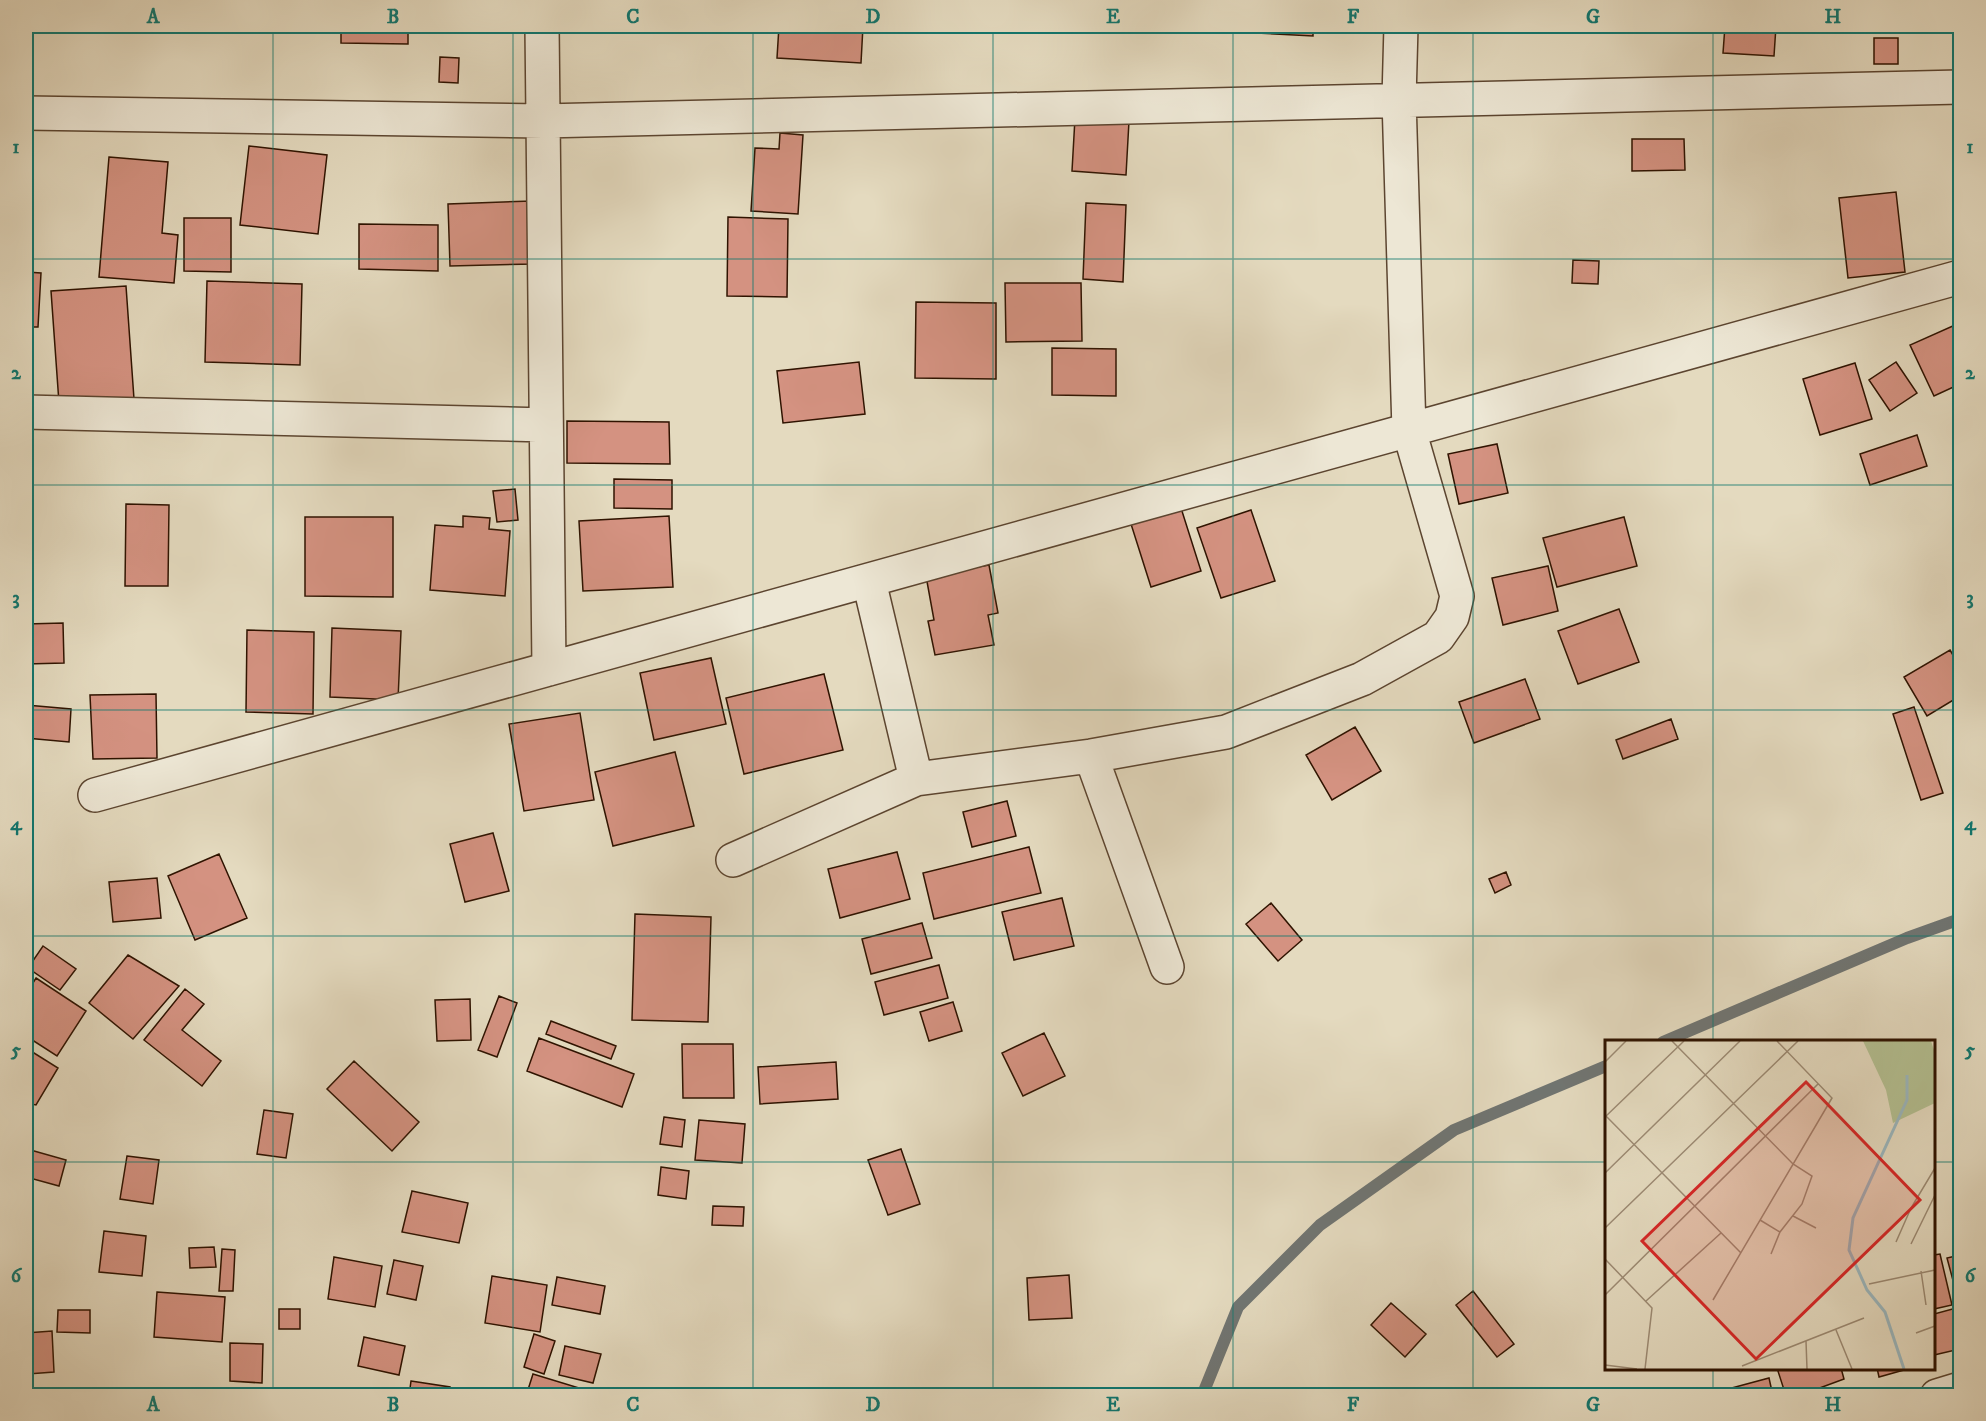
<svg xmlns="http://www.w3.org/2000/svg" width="1986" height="1421" font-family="'IM FELL DW Pica',serif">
<rect width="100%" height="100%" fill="#e4dabf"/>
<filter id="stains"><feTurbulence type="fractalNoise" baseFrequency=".00333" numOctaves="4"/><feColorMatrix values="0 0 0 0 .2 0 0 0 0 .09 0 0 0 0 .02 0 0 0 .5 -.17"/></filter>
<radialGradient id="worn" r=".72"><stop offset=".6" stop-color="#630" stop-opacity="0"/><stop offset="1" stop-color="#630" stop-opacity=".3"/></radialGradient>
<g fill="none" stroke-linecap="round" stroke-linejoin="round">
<path stroke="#707572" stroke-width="12" d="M1663,1042L1907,938L1960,919
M1202,1396L1238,1307L1320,1225L1454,1130L1606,1066"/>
</g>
<path fill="#d49281" stroke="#2f1300" stroke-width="1.5" d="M341,26H408V44L341,43Z
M779,26H863L861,63L777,58Z
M1236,26H1313V36L1236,32Z
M1725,26H1776L1774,56L1723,53Z
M1874,38H1898V64H1874Z
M440,57L459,58L458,83L439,82Z
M1075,118L1129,121L1126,175L1072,171Z
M780,133L803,135L798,214L751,211L755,148L779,149Z
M1632,139H1684L1685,170L1632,171Z
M249,146L327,155L318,234L240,225Z
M109,157L168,162L162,233L178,235L174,283L99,277Z
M1896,192L1905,272L1848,278L1839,198Z
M532,201L534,264L450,266L448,204Z
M1086,203L1126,205L1123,282L1083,279Z
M728,217L788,219L787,297L727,296Z
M184,218H231V272L184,271Z
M359,224L438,225V271L359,269Z
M1573,260L1599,261L1598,284L1572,283Z
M26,272L41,273L38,327H26Z
M207,281L302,284L300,365L205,362Z
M1005,283H1081L1082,341L1006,342Z
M126,286L134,399L59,403L51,291Z
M916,302L996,303V379L915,378Z
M1955,325L1960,336V384L1934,396L1910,345Z
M1052,348L1116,349V396L1052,395Z
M859,362L865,414L783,423L777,371Z
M1896,362L1917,393L1890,411L1869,380Z
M1855,363L1872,419L1820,435L1803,379Z
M567,421L669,422L670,464L567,463Z
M1917,435L1927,466L1870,485L1860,454Z
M1497,444L1508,493L1459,504L1448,454Z
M614,479L672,480V509L614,508Z
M515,489L518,520L497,522L493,491Z
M126,504L169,505L168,586H125Z
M1181,508L1201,571L1151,587L1131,524Z
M1251,510L1275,581L1221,598L1197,528Z
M463,516L490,518L489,529L510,531L505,596L430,590L435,525L463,527Z
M669,516L673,587L583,591L579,521Z
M305,517H393V597L305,596Z
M1624,517L1637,566L1557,587L1543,538Z
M989,565L998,613L988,615L994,645L935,655L928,621L934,620L926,576Z
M1548,566L1558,611L1503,625L1492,578Z
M1619,609L1639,662L1578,684L1558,631Z
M63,623L64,663L26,664V624Z
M332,628L401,631L398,700L330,697Z
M247,630L314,632L313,714L246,712Z
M1950,650L1960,667V696L1927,716L1904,677Z
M711,658L726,724L654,740L640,673Z
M824,674L843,750L744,774L726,698Z
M1525,679L1540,719L1474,743L1459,702Z
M156,694L157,758L93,759L90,695Z
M26,705L71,709L69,742L26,738Z
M1914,707L1943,793L1921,800L1893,714Z
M580,713L594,800L524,811L509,724Z
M1671,719L1678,739L1623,759L1616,740Z
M1355,727L1381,771L1332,800L1306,755Z
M675,752L694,826L613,846L595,772Z
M1007,801L1016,836L972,847L963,812Z
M493,833L509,891L465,902L450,844Z
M1029,847L1041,893L934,919L923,873Z
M897,852L910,899L840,918L828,869Z
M219,854L247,918L195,940L168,876Z
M1506,872L1511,885L1495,893L1489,879Z
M157,878L161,918L113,922L109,882Z
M1062,898L1074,946L1014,960L1002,912Z
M1271,903L1302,940L1278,961L1246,924Z
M635,914L711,917L708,1022L632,1020Z
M922,923L932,958L871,974L862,939Z
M43,946L76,969L60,990L28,968Z
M128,955L179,986L133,1039L89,1003Z
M939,965L948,998L884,1015L875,982Z
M36,978L86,1011L57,1056L26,1036V994Z
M185,989L204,1004L182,1030L221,1061L202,1086L144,1040Z
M499,996L517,1003L497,1057L478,1050Z
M470,999L471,1040L437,1041L435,1000Z
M953,1002L962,1031L929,1041L920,1012Z
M551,1021L616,1046L611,1059L546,1034Z
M1044,1033L1065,1076L1023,1096L1002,1053Z
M539,1038L634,1074L622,1107L527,1071Z
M682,1044H733L734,1098H683Z
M26,1048L58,1068L36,1105L26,1103Z
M354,1061L419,1122L392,1151L327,1089Z
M836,1062L838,1099L760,1104L758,1067Z
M264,1110L293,1114L286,1158L257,1154Z
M664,1117L685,1120L682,1147L660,1144Z
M699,1120L745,1124L742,1163L695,1160Z
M27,1149L66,1160L59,1186L26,1177Z
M901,1149L920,1204L888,1215L868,1160Z
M127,1156L159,1160L153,1204L120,1199Z
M661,1167L689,1171L686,1199L658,1195Z
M412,1191L468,1203L459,1243L402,1232Z
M713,1206L744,1207L743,1226L712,1225Z
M104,1231L146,1236L142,1276L99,1272Z
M214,1247L216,1267L190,1268L189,1248Z
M222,1249L235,1250L233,1291H219Z
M1940,1254L1952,1305L1934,1309V1255Z
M1960,1255V1303H1959L1947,1258Z
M334,1257L382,1266L375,1307L328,1299Z
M394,1260L423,1266L416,1300L387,1294Z
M1069,1275L1072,1318L1029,1320L1027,1278Z
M492,1276L547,1285L540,1332L485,1323Z
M557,1277L605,1286L600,1314L552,1305Z
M1473,1291L1514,1344L1497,1357L1456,1305Z
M157,1292L225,1297L222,1342L154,1337Z
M1391,1303L1426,1334L1405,1357L1371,1325Z
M1960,1307V1349L1934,1355V1314Z
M279,1309H300V1329H279Z
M58,1310H90V1333L57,1332Z
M52,1331L54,1372L28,1374L26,1333Z
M534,1334L555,1341L544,1374L524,1367Z
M364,1337L405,1346L399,1375L358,1366Z
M230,1343L263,1344L262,1383L230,1381Z
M565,1346L601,1354L593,1383L559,1375Z
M1777,1368H1841L1844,1379L1798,1396H1786Z
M1877,1368H1911L1879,1377Z
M533,1374L579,1388L577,1396H526Z
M1769,1378L1773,1396H1714L1713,1393Z
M411,1381L450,1387L449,1396H409Z"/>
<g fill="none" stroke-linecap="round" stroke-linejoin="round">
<g stroke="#5c4530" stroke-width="36">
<path id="minor" d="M542,26L549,669
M26,113L543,121L1960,87
M26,412L546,425
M869,581L916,779
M1091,756L1167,967
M95,795L1960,277
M733,860L916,779L1091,756L1226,732L1362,679L1438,637L1452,617L1457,596L1409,430L1399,99L1401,26
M1937,1396L1960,1389"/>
</g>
<use href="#minor" stroke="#ede7d5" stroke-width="33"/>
</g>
<path fill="none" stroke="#0f766e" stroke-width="1.5" stroke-opacity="0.55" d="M273,26V1396M513,26V1396M753,26V1396M993,26V1396M1233,26V1396M1473,26V1396M1713,26V1042M26,259H1960M26,485H1960M26,710H1960M26,936H1960M26,1162H1606M1934,1162H1960M1713,1368V1396"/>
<g transform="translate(1605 1040)">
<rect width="330" height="330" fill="#e4dabf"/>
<path d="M258,1H326L330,13V63L288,83L281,50Z" fill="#b4c092"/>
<path fill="none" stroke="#9bb7be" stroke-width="3" d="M299,329L280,272L262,250L244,210L248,178L302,60V35"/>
<path fill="none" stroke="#9c8a73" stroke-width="1.5" d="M67,1L188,124L207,136L197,164L175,192L166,214M0,22L21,1M0,75L136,213M0,77L79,1M0,133L135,1M188,176L211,188M155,180L175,192M0,188L193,1M291,202L306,168L330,128M306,204L330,155M0,219L47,268L40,329M316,231L321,265M264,244L330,230M0,255L213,44M108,260L227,58L172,1M41,261L116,193M231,290L247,329M311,293L330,286M201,301L202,329M0,325L32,329M137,326L259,278"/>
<path fill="#d62828" fill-opacity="0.15" stroke="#d62828" stroke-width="3" d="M201,42L315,160L151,319L37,201Z"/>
<rect width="330" height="330" fill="none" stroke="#2f1300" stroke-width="3"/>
</g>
<rect width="1986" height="1421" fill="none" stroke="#e4dabf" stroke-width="66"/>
<rect x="33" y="33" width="1920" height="1355" fill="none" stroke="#0f766e" stroke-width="2"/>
<g font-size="20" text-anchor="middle" font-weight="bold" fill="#0f766e">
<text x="153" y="23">A</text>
<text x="393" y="23">B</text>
<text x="633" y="23">C</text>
<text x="873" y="23">D</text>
<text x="1113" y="23">E</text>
<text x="1353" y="23">F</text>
<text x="1593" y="23">G</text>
<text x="1833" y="23">H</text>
<text x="16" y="153">1</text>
<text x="1970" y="153">1</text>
<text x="16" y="379">2</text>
<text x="1970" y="379">2</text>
<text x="16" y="604">3</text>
<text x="1970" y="604">3</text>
<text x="16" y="830">4</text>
<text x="1970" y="830">4</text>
<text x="16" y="1056">5</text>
<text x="1970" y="1056">5</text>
<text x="16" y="1282">6</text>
<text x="1970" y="1282">6</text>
<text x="153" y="1411">A</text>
<text x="393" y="1411">B</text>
<text x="633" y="1411">C</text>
<text x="873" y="1411">D</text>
<text x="1113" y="1411">E</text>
<text x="1353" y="1411">F</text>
<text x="1593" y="1411">G</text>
<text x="1833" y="1411">H</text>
</g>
<rect width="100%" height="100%" filter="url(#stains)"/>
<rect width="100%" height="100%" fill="url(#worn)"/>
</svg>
